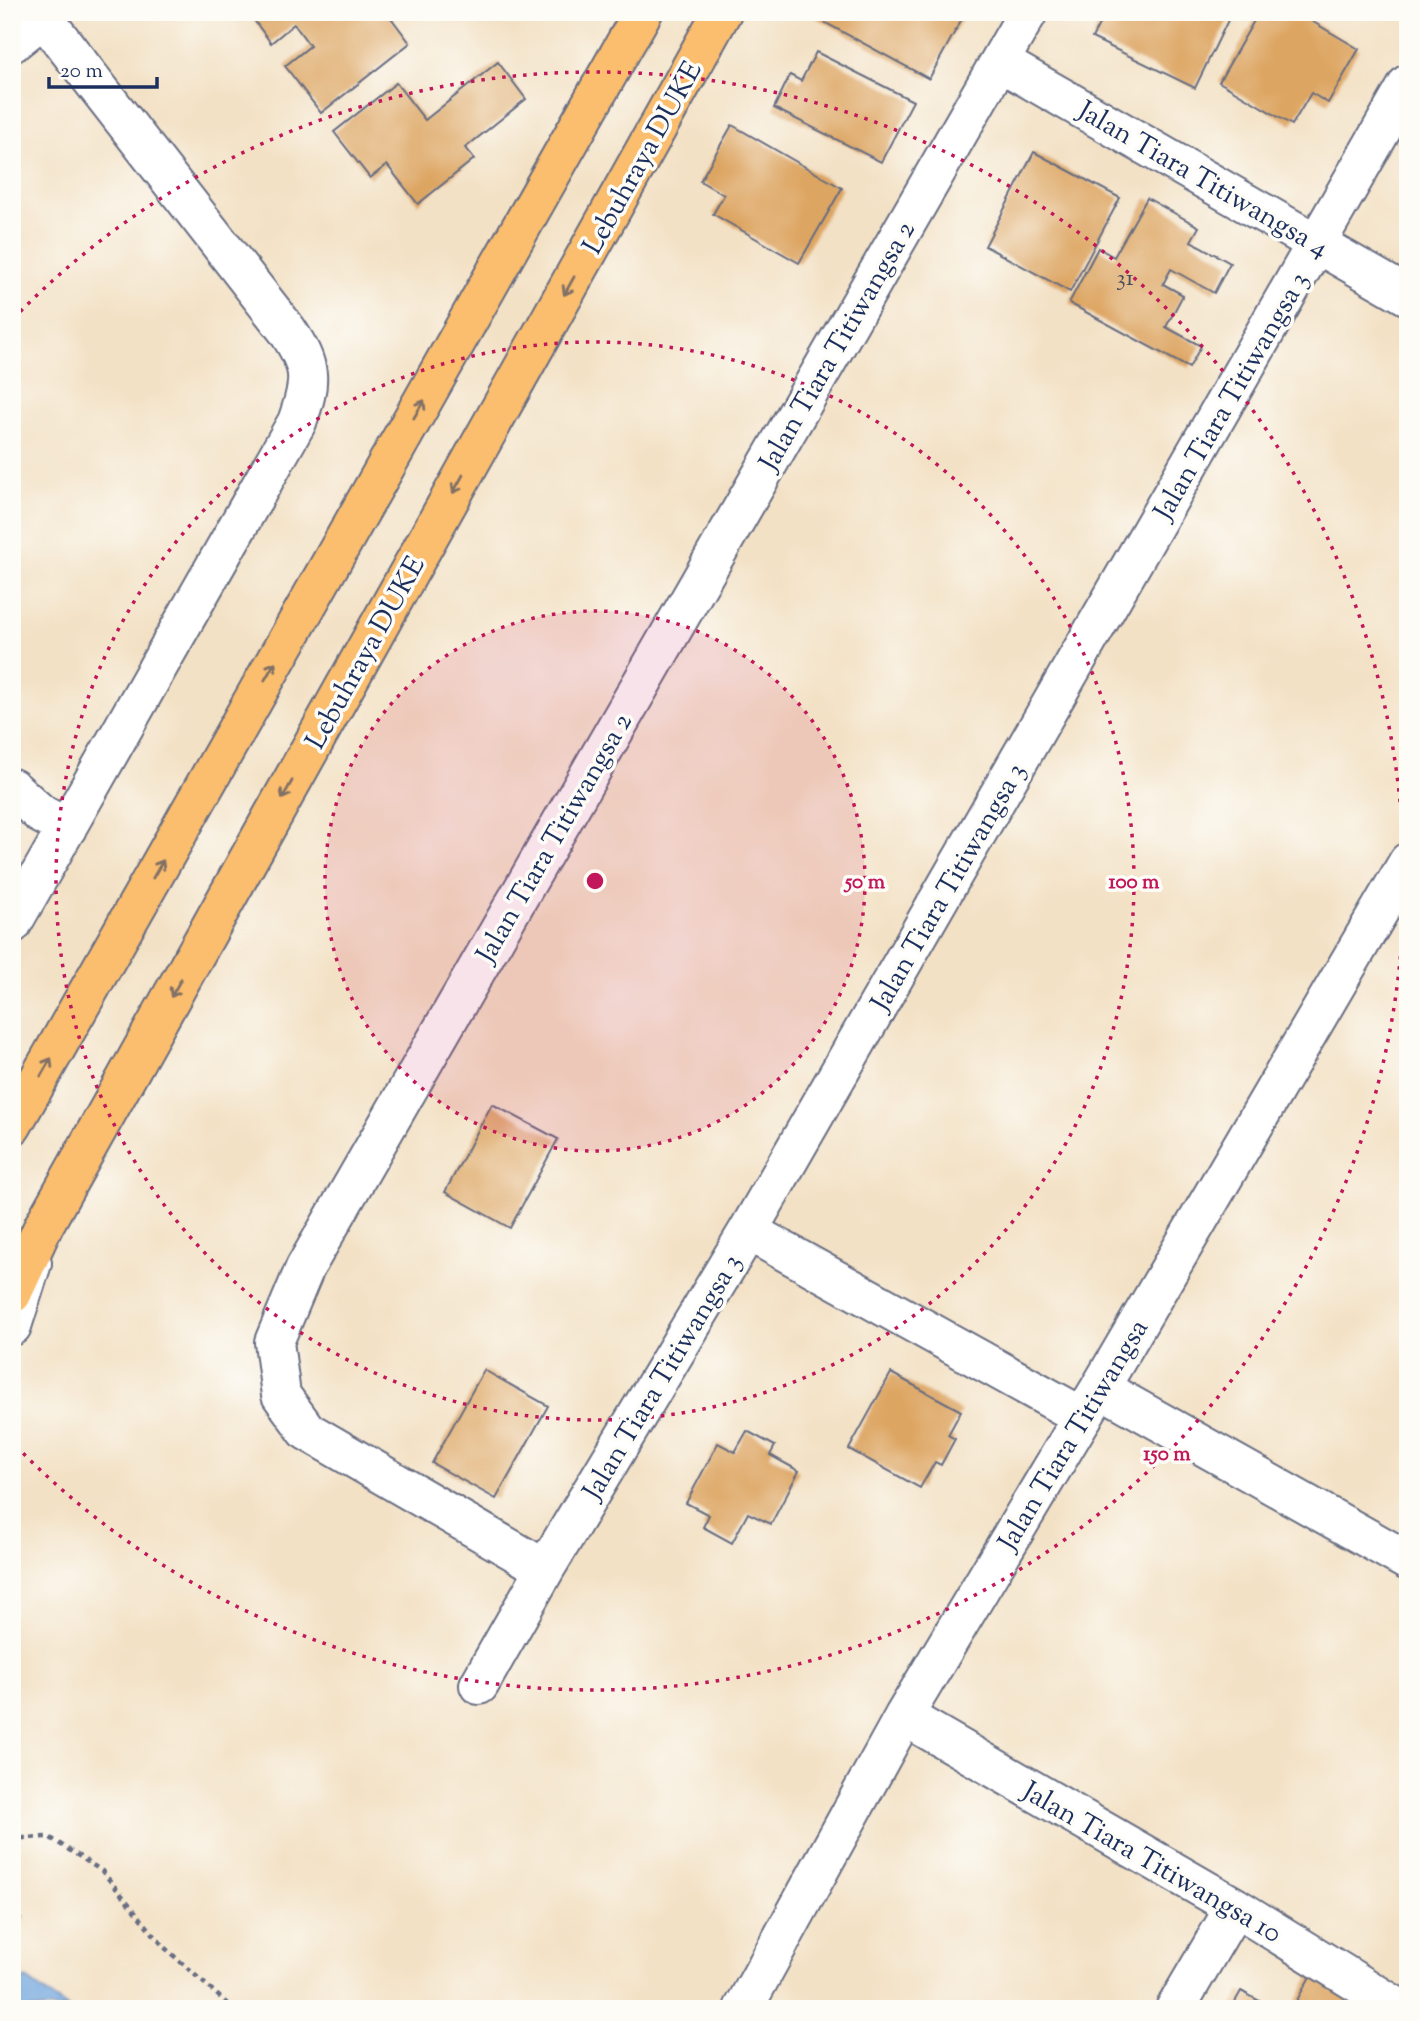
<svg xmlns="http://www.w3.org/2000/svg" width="1420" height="2021" font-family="'Sorts Mill Goudy',serif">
<rect width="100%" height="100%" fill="#fdfcf7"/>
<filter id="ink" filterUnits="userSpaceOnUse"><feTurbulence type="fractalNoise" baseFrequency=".0143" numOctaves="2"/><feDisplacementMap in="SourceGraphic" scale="14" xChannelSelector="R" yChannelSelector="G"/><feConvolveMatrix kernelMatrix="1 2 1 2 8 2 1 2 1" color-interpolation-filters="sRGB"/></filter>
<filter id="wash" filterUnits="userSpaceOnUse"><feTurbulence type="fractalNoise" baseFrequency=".00686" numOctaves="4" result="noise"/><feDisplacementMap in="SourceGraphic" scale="28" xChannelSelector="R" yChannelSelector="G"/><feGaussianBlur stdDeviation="1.57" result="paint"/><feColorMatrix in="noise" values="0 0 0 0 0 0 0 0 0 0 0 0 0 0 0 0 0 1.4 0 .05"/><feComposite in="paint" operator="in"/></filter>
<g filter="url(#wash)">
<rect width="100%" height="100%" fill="#f3e1c5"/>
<path fill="#6fa5dd" stroke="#456a9e" stroke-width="2" d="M25,1978L69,2009H12V1990Z"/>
<g id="blocks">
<path fill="#dda562" d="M248,12H392L389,15L410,43L321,113L285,66L310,46L294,24L271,43Z
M813,12H958L964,15L929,79L811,15Z
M1105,12H1232L1195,88L1092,38Z
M1259,12H1296L1359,49L1328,103L1311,93L1292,125L1219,82Z
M816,52L913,101L881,162L774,108L790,75L801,81Z
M498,62L526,99L465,148L474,159L418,204L387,165L370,178L334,132L396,83L425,120Z
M732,125L842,188L799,263L713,214L724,195L700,181Z
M1034,152L1120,198L1070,292L985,246Z
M1147,198L1199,227L1191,241L1230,263L1214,293L1171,269L1163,284L1183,295L1166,327L1201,346L1189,368L1069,303L1098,248L1114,257Z
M492,1104L558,1139L510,1228L445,1192Z
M484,1370L548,1406L496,1499L432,1463Z
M891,1373L961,1411L948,1435L955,1439L941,1465L935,1462L920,1488L849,1449Z
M747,1431L775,1446L770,1455L799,1471L771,1524L748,1513L732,1543L703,1527L709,1515L686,1503L718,1443L735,1452Z
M12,1913L21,1919L12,1934Z
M1312,1973L1376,2009H1292Z
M1241,1991L1274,2009H1231Z"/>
</g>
</g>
<g filter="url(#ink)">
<use href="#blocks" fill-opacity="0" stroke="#676d82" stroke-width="2"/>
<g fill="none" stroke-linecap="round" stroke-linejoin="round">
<g stroke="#676d82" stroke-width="42">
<path id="minor" d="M12,43L43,18
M1000,62L1408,296
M12,788L41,814L67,828
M12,924L297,422C312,380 312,367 287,330L39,12
M748,1231L1083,1417
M12,1326L32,1263
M1100,1388L1408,1561
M545,1569L307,1431L281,1395L274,1342L305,1268L1028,12
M479,1685L545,1569L748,1231L1408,84
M904,1716L1235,1907L1400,2009
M743,2009L904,1716L1100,1388L1408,862
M1175,2009L1235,1907"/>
</g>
<g stroke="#676d82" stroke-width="42">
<path id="highway" d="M12,1126L643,12
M12,1294L44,1225L722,12"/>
</g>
<path stroke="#676d82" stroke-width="4.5" stroke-dasharray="5 5" stroke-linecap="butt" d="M12,1843L23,1838L49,1837L102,1871L164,1947L233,2009"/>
<use href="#minor" stroke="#fff" stroke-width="38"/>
<use href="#highway" stroke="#fbbd6e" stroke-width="38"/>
</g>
<defs><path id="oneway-shaft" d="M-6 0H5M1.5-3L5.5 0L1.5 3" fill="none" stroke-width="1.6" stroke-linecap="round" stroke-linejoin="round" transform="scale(1.75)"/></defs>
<g stroke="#806f65">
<use href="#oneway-shaft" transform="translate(569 286) rotate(119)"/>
<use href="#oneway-shaft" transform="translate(419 409) rotate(-60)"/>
<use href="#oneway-shaft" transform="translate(458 484) rotate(119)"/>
<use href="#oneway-shaft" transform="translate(270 671) rotate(-60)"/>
<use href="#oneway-shaft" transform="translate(287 790) rotate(119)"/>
<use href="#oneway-shaft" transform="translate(158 869) rotate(-60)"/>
<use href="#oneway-shaft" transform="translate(176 988) rotate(119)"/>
<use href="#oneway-shaft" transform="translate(46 1067) rotate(-60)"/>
</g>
</g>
<circle cx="595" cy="881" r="270" fill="#c2185b" fill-opacity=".12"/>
<g fill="none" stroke="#c2185b" stroke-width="3.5" stroke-dasharray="3.5 7">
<circle cx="595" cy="881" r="270"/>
<circle cx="595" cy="881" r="539"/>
<path d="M13 319A809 809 0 1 1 13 1443"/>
</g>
<g text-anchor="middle" stroke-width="7" stroke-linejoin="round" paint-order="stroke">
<g font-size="24" fill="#4c4c5f">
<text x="1125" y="285">31</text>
</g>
<g font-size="28" fill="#1b2f5e" stroke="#fdfcf7">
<text transform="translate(641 157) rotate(-61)" y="10">Lebuhraya DUKE</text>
<text transform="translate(1204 178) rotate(30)" y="10">Jalan Tiara Titiwangsa 4</text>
<text transform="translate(836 345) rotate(-60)" y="10">Jalan Tiara Titiwangsa 2</text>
<text transform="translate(1230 395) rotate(-60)" y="10">Jalan Tiara Titiwangsa 3</text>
<text transform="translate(364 652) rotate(-61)" y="10">Lebuhraya DUKE</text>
<text transform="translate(553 837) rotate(-60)" y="10">Jalan Tiara Titiwangsa 2</text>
<text transform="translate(947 886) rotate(-60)" y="10">Jalan Tiara Titiwangsa 3</text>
<text transform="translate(661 1376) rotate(-59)" y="10">Jalan Tiara Titiwangsa 3</text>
<text transform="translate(1072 1434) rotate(-59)" y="10">Jalan Tiara Titiwangsa</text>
<text transform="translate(1153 1861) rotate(30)" y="10">Jalan Tiara Titiwangsa 10</text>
</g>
</g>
<circle cx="595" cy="881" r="10" fill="#c2185b" stroke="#fdfcf7" stroke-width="3.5"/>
<g font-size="21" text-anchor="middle" font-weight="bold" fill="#c2185b" stroke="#fdfcf7" stroke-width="7" stroke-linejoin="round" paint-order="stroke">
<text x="865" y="888">50 m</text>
<text x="1134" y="888">100 m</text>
<text x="1167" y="1460">150 m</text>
</g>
<rect width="1420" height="2021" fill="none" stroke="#fdfcf7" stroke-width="42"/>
<path d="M49 77v10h108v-10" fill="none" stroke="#1b2f5e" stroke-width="3.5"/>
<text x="60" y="77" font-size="21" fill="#1b2f5e" stroke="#fdfcf7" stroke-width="5" paint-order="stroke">20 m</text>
</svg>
